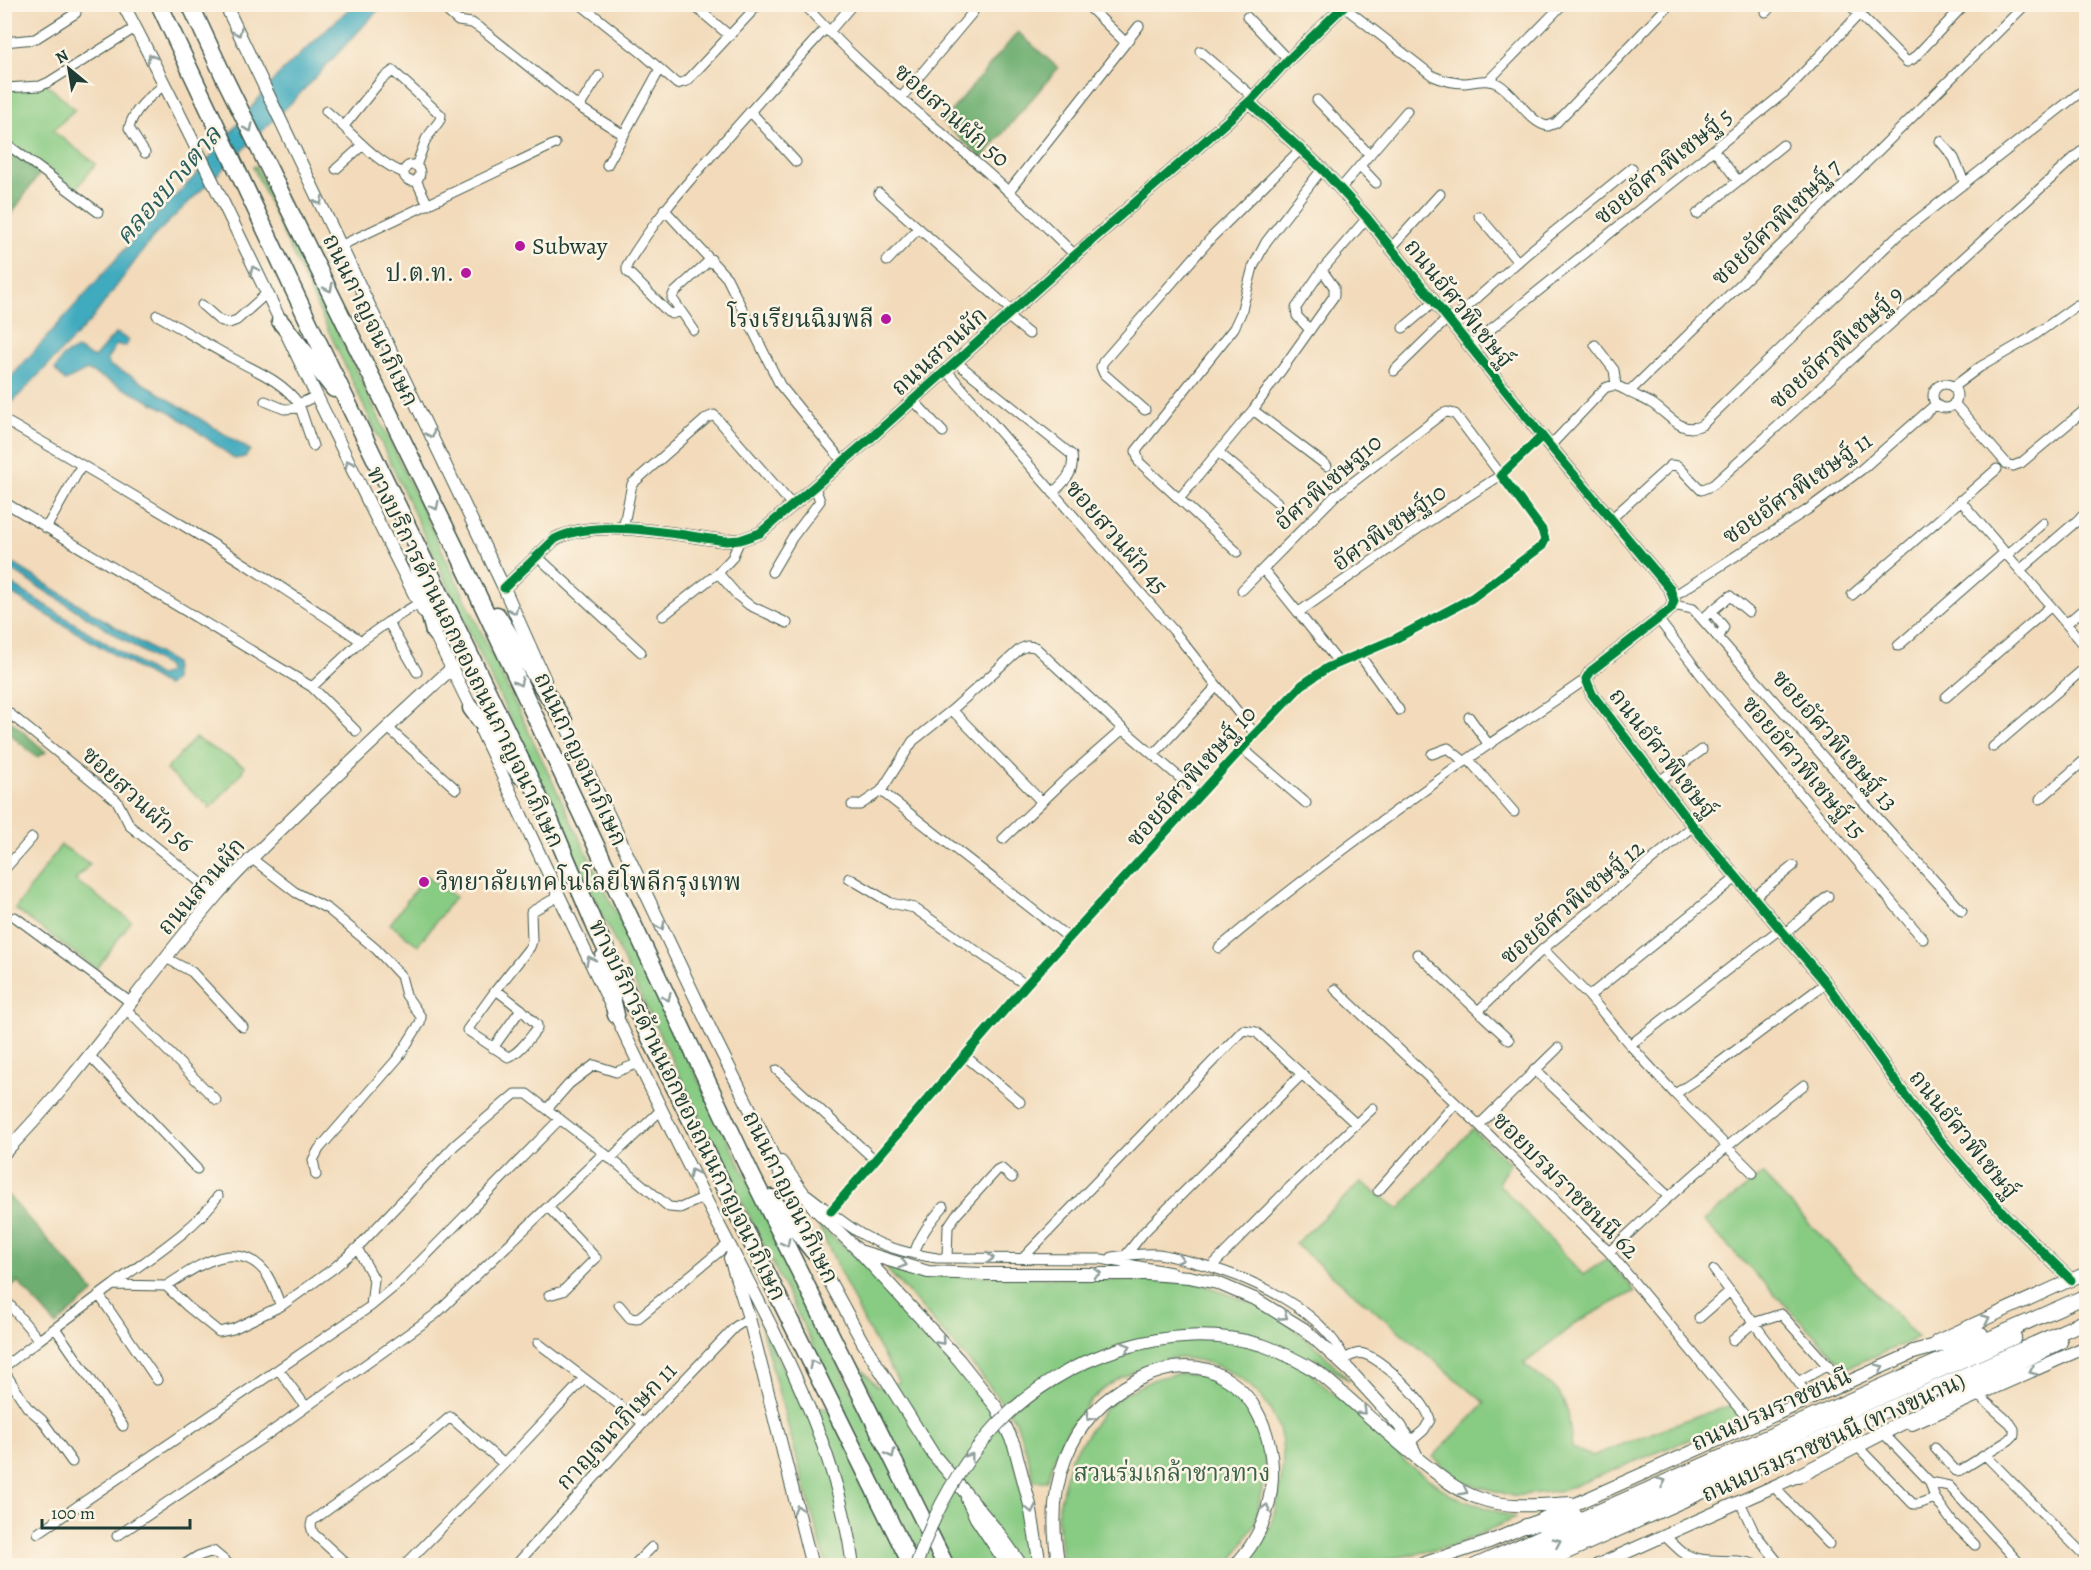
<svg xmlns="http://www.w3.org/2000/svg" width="2091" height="1570" font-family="Alegreya,'Noto Serif Thai',serif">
<rect width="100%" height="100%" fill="#fcf5e5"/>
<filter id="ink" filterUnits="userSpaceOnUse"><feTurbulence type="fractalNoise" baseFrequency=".0167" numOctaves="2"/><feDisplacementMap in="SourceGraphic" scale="12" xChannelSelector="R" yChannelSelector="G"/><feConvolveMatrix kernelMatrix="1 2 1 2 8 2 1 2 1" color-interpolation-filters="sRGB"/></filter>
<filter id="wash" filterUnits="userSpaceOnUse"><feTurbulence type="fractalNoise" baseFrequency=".008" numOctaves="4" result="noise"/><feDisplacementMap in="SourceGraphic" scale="24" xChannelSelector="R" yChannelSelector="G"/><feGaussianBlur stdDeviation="1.35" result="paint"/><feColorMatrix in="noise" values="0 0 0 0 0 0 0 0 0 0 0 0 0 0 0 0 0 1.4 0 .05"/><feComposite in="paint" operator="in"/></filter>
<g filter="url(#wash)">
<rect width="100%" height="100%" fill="#f2daba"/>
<path fill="#88cb83" stroke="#54845c" stroke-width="1.5" d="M44,82L75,109L53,131L96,164L75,190L45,166L40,173L5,146L4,83Z
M256,166L344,345L581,841L858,1404L872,1395L856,1363L878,1387L899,1383L865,1324L818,1225L856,1256L992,1407L1006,1431L1016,1466L1036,1565H826L758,1316L800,1404L846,1412L635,985L287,242L253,167Z
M195,738L244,766L242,772L211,808L166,770Z
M61,845L90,864L75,880L131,921L97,969L15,909Z
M426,875L455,897L418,945L390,924Z
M1472,1129L1510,1163L1498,1183L1583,1275L1606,1259L1635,1291L1577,1322L1524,1364L1559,1392L1568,1412L1572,1448L1592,1456L1699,1415L1731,1406L1740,1419L1564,1490L1514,1496L1461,1482L1433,1457L1485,1403L1295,1244L1361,1182L1399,1209Z
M1762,1174L1918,1338L1846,1368L1704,1221Z
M886,1268L914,1273L1200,1283L1271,1311L1317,1347L1350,1381L1315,1358L1311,1374L1367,1423L1408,1464L1451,1495L1515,1518L1453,1546L1362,1565H1244C1252,1553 1266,1538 1271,1524C1279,1499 1288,1455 1279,1430C1265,1385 1220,1358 1174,1358C1159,1358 1124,1375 1111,1384C1093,1395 1070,1424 1061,1442C1055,1454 1051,1468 1047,1481H1034L1028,1456L1016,1422L981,1375Z
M1181,1373L1204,1376L1224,1383L1239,1394L1252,1413L1261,1438L1266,1468L1255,1523L1234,1558L1227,1565L1063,1566L1057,1514L1070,1459L1106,1407L1126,1393L1157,1378Z"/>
<path fill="#6eaf71" stroke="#467652" stroke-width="1.5" d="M1018,32L1058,68L982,158L942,122Z
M8,149L40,173L5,223V154Z
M4,715L46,752L37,757L5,730Z
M4,1191L94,1292L56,1325L18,1282L8,1290L5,1285Z"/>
<path fill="#3faabe" stroke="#2f7479" stroke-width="1.5" d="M353,5H383L293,101L153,237L92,319L5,410V384L142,230L195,176L277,76Z
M116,333L129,340L126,346L116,345L107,359L110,366L130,375L250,450L245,457L235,459L171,412L87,370L65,381L55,370L63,356L77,349L94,358Z
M4,558L174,663V680L167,686L5,590V580L159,676L169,673L166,666L5,566Z"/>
</g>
<g filter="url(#ink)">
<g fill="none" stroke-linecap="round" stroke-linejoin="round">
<g stroke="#3f5548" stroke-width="11">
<path id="street" d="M439,4L458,21L472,23L484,31L579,107L624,135
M580,4L643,54L677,84L687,81L759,4
M692,4L730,36
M804,4C865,74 941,129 1009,192C1032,212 1053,234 1075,255
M1086,4L1125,42
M1849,4L1907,62L1913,59L1965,4
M1344,7L1433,76C1444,81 1453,83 1465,83C1477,82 1487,78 1498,84C1515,93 1530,124 1548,126L1556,123L1670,4
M1766,12L1773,4
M1247,17L1288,60
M829,32L853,4
M4,42L35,39L76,13
M1200,51L1253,97
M1489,80L1563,4
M4,88L40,86L49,82L135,28
M901,98L973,12L974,4
M1317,100L1370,155
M579,107L599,76
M326,111C352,132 373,161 404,173
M750,111L796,162
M344,126L382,79L393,71L441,115L440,120L426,139L416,166
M1940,141L1954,158L1965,184
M4,142L98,212
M1714,150L1738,181
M145,153L129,128C134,108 151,96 165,84
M404 173a8 8 0 1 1 16 0a8 8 0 1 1-16 0Z
M607,165L660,69
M1360,166L1376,183
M336,169L363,145
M416,180L428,205
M1340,189L1407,111
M1009,191L1139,26
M879,193L1012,311
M664,209L727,278L780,385L843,462
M1697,214L1783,145
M1479,216L1518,262
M340,246L555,144
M1390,249L1440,194
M887,261L919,228
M202,305L219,320L229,323L237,320L266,294
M679,311L672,314L668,312L627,271V265C651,225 680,191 711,156C748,113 787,71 825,29
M157,315C182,329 208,345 234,359C258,372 282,381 299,404L316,396
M1007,316L1029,334
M1450,322L1528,253L1632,168
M1403,328L1434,302
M694,330L672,298L674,293L711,259
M1310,330L1297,316L1296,308L1322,270
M1595,345L1614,370L1616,385
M1470,346L1785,92L1869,4
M956,362L1072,455C1075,473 1065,481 1053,493
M946,370L1173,630L1255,734
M1394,371L1447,319
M1933 396a12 12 0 1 1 24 0a12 12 0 1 1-24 0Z
M1953,387L1980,367L2032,337L2077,305
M1629,392C1636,396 1644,399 1651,403C1668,413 1681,436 1702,425L1897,236L2086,88
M913,400L943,432
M265,401L284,409L300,408
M1954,403L2007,464L2013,466L2021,463L2086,409
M299,404L313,446
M1145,410L1104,374L1101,367L1103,362L1212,237L1301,149
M1253,410L1327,466
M4,420C126,490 246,561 361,641
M1550,446L1605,388C1615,383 1620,387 1629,392L1872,157L2026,4
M1218,452L1277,502
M1179,499L1253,410L1334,296V287L1322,270L1367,218
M1960,500L2086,647
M4,502L312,687L356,731
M1611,519L1671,465L1678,466L1701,490L1713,485L2086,147
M46,528L82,465
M623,529L632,484L707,418L714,415L793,506
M1237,552L1139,462L1136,451L1234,328L1241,313L1253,267L1266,242L1322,169
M2006,556L2043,523
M538,557L641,652
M1263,569L1339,663
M2020,570L2086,513
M772,572L792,538L820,501L815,487
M718,573L738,596L749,605L787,623
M1242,590L1335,496L1442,414L1447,412L1455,414L1501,475L1419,528L1299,612
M1673,594L1680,592L1807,510L1861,470L1936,404
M1852,595L1997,469
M1673,605L1693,609L1857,795L1962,911
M1711,611L1724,627L1719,637
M663,616L718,573L732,558L740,540
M1658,619L1715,693L1923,939
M1702,619L1730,596L1749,612
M2066,624L2086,607
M1898,646L2004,553
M1359,654L1399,710
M417,672L388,622L419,603
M312,687L361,641L388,622
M1946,697L2050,607
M4,709L117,801L130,826L216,895
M952,710L1042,802
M1469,717L1489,745
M387,727L456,789
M1993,747L2086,667
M1242,748L1306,803
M1432,754L1448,748L1465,762
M1153,755L1217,686
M1468,759L1514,812
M1658,782L1702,750
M881,791L1069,938
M2040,799L2086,759
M852,805H860L881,791L913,741L952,710L1020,649L1027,646L1035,647L1123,729L1200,795
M1003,839L1068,777L1123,729
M251,858L295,892L328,909L376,949L401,976L406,995L421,1017L420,1023L398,1058L319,1149L313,1160L316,1175
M4,870L32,838
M849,878L891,903L914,908L1026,985
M1753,898L1793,866
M15,917L130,1002
M1784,934L1828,896
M1219,948C1305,876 1396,810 1488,745C1520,723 1554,702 1586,679
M1543,949L1589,996L1630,1045L1675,1094L1753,1173
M1417,954L1509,1040
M166,958L192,972L243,1027
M1335,989L1479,1125L1609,1252L1752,1424
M496,990L521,1009L537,1025V1029C529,1038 520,1053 508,1057L467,1030L496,990L530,947L532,941L531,912L559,896
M1589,996L1736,878
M125,1008L216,1100
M1478,1011L1543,949L1693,826
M1630,1045L1780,929
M493,1048L521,1009
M89,1055L197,1169
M965,1056L1020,1102
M1534,1069L1668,1196
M777,1070L875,1160
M1675,1094L1696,1080L1826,983
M547,1109L569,1084L594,1065L616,1072L639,1063
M1479,1125L1558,1048
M610,1159L662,1109
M1378,1191L1455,1104
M807,1194C826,1208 845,1225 865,1236C888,1249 912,1254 937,1258L1101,1259L1171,1272
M548,1207L596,1258L563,1291L549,1295
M831,1211L1026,985L1255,734L1302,685L1327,668L1395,639L1472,598L1542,546L1545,540L1542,530L1501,475L1542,436
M357,1248L374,1279L371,1306
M1609,1252C1672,1192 1735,1138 1804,1085
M914,1254C920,1235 930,1222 943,1207
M1126,1255L1144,1232L1301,1075
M1112,1257C1128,1255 1142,1253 1158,1254C1168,1255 1179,1259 1189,1261C1245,1275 1332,1310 1349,1371
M947,1258L948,1227L956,1215L997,1170L1001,1168L1012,1178
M1023,1258L1243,1030L1256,1032L1356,1124
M1211,1267L1290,1187L1373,1108
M1714,1270L1810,1398
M113,1285C147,1259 194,1231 218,1196
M166,1286C195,1268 236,1236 265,1272C272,1281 276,1295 281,1306
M99,1295L157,1380
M4,1298L39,1340L113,1285L166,1286L187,1306L219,1332L233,1329L281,1306L334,1268L357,1248L455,1145L515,1094H527L604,1153L669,1207L680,1208L705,1197
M619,1305L630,1318L637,1319L726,1246
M1699,1318L1730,1291
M55,1328L123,1426
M1733,1340L1753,1323L1781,1314L1844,1384
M538,1343L643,1423
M1346,1358C1352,1355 1358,1352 1364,1354C1382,1359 1427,1402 1430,1420L1424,1430L1410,1442
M4,1367L39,1340
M279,1370L306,1407
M4,1371L27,1407L42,1420L72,1462
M1798,1382L1828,1365
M1886,1436L1930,1482L1935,1498L1953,1523L1975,1545
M1859,1448L1913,1504H1918L1935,1498
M1935,1448L1956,1471L1961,1470L2009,1440L2014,1435V1429L2010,1423L1978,1395
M1985,1455L2086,1557
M1930,1482L1949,1486L2022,1566
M1774,1487L1829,1544
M1740,1502L1754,1532L1781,1566
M38,1533L371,1306L400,1282L560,1119
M1664,1535C1670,1541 1676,1547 1682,1552C1704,1567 1735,1555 1758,1566
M117,1536L264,1437L436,1314L604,1153
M182,1566L198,1556L213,1551L231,1566
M349,1566L313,1533L311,1526L312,1521L415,1447L450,1417L504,1464
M404,1566L504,1464L584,1379
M515,1566L657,1408L735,1327L749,1318
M633,1566L652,1547"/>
</g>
<g stroke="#3f5548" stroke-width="14">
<path id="secondary" d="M123,4C228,204 320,410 423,611
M225,4L504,588L545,680
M1249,102L1322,169L1367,218L1550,446L1670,589L1674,601L1671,609L1591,671L1586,679L1592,694L1693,826L1826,983L1915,1109L1950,1152L2006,1216L2071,1280
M504,588L555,539C600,517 677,535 726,541L740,540L760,533L873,436L1075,255L1185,159L1252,99L1288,60L1346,4
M431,626L475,716
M561,715L715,1039L769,1147L813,1251L862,1341L933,1454L998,1532L1022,1566
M482,732C555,887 627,1043 704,1196C764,1315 836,1432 853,1566
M4,1153C82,1074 144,980 216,896C243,865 273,837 303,808C352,761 402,714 452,668
M781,1162L815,1209L859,1251L928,1272L984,1274H1148L1189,1277L1217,1283L1257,1300L1304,1329L1350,1371L1400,1426L1410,1442L1417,1457
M860,1252L959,1360L997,1408L1014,1445L1030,1505L1040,1566
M730,1258L749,1318L812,1566
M1937,1341L2086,1273
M1319,1373C1353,1401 1383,1431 1417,1458C1436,1473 1455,1490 1478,1498C1508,1509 1539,1505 1570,1503
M1912,1424L2086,1347
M967,1499L976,1518L1008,1566
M1059,1566C1044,1490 1065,1417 1137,1380C1159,1369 1184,1363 1208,1370C1228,1377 1245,1391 1256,1410C1279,1451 1277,1504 1252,1544C1247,1552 1241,1559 1235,1566
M1416,1566L1489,1542L1526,1526L1922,1349
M1596,1566L1806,1472"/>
</g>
<g stroke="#3f5548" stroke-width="16">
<path id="primary" d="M1913,1352L1981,1334
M1798,1476L2060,1342
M1526,1526L1574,1514
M1475,1566L2086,1296
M1503,1566L2014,1337
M1535,1566L2086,1321"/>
</g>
<g stroke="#3f5548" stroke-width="19">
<path id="highway" d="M159,4L312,329L550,820L597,931L912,1566
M190,4L224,77L458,553L750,1172L946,1566
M280,321L334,389
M414,555L434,632
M497,615L564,721
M471,708L521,776
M603,958L616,1015
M771,1198L813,1251"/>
</g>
<use href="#street" stroke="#fff" stroke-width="9"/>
<use href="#secondary" stroke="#fff" stroke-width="12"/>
<use href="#primary" stroke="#fff" stroke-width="14"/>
<use href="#highway" stroke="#fff" stroke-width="16"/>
<g stroke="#3f5548" stroke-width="14" stroke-linecap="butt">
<path id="secondary-bridge" d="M916,1566C933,1513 960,1464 998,1424C1062,1356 1171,1318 1262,1345C1282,1352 1301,1362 1319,1373"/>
</g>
<use href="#secondary-bridge" stroke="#fff" stroke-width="12"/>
<g stroke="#fcf5e5" stroke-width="13">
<path id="cycleway" d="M1249,102L1322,169L1367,218L1550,446L1670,589L1674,601L1671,609L1591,671L1586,679L1592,694L1693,826L1826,983L1915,1109L1950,1152L2006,1216L2071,1280
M504,588L555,539C600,517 677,535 726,541L740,540L760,533L873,436L1075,255L1185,159L1252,99L1288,60L1346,4
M831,1211L1026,985L1255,734L1302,685L1327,668L1395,639L1472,598L1542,546L1545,540L1542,530L1501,475L1542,436"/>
</g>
<use href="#cycleway" stroke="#00873e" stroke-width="9"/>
</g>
<defs><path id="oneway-chevron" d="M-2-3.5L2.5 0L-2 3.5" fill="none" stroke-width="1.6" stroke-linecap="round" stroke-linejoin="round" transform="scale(1.5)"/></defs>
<g stroke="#8f9e9a">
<use href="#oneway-chevron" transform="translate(238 32) rotate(65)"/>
<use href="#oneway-chevron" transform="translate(151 58) rotate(-118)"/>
<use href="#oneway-chevron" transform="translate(249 128) rotate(63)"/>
<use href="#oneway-chevron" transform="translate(319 201) rotate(64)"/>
<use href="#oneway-chevron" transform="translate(254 270) rotate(-116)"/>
<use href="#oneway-chevron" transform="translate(329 288) rotate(64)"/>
<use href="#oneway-chevron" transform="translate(431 434) rotate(64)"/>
<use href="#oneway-chevron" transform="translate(349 464) rotate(-116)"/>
<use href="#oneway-chevron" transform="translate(435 506) rotate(64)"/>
<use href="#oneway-chevron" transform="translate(514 610) rotate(66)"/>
<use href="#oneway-chevron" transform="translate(519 682) rotate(65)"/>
<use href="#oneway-chevron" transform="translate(661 926) rotate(64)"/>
<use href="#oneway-chevron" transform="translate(590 960) rotate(-116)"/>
<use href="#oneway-chevron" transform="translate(667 997) rotate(65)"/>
<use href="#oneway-chevron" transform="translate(693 1173) rotate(-116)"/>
<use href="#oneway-chevron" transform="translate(786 1243) rotate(63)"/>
<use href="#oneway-chevron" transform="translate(990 1258)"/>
<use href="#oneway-chevron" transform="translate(1180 1259) rotate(14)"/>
<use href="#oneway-chevron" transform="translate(903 1264) rotate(17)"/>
<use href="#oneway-chevron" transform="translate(1097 1273)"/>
<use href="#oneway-chevron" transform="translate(1284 1316) rotate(33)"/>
<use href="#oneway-chevron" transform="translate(1986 1319) rotate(-25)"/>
<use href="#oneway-chevron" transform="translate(941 1341) rotate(48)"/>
<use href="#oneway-chevron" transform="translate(1127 1347) rotate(-16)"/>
<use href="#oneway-chevron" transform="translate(813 1364) rotate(-117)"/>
<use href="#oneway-chevron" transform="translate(1880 1368) rotate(-24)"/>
<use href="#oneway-chevron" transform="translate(2033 1371) rotate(156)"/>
<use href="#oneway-chevron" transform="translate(1363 1411) rotate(43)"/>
<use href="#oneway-chevron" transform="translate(1090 1417) rotate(131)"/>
<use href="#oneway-chevron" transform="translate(891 1454) rotate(64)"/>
<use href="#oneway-chevron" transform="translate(970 1457) rotate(-53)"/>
<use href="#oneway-chevron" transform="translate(1662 1482) rotate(-24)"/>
<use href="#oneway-chevron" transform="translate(1464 1491) rotate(27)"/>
<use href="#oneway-chevron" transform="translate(1266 1508) rotate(-74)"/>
<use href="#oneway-chevron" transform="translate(798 1509) rotate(-104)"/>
<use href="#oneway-chevron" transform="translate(1031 1509) rotate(78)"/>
<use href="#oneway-chevron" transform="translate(1557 1542) rotate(-24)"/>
</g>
</g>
<g fill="#b5179e" stroke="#fcf5e5" stroke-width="2">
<circle cx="520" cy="246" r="6"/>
<circle cx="466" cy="273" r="6"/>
<circle cx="886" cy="319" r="6"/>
<circle cx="424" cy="882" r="6"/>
</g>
<g text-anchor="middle" stroke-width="5" stroke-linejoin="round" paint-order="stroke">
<g font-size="24" fill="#1f3d34" stroke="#fcf5e5">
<text transform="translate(952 115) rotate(41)" y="8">ซอยสวนผัก 50</text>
<text transform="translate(1663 166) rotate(-39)" y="8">ซอยอัศวพิเชษฐ์ 5</text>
<text transform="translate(1776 222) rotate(-44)" y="8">ซอยอัศวพิเชษฐ์ 7</text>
<text transform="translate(1459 303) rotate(51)" y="8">ถนนอัศวพิเชษฐ์</text>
<text transform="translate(371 320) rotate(64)" y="8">ถนนกาญจนาภิเษก</text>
<text transform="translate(1836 347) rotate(-42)" y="8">ซอยอัศวพิเชษฐ์ 9</text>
<text transform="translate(939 351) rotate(-42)" y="8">ถนนสวนผัก</text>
<text transform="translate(1328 482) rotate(-41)" y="8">อัศวพิเชษฐ10</text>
<text transform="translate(1797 488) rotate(-35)" y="8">ซอยอัศวพิเชษฐ์ 11</text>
<text transform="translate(1389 527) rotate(-35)" y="8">อัศวพิเชษฐ์10</text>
<text transform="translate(1117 537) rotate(49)" y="8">ซอยสวนผัก 45</text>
<text transform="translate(466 657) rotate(64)" y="8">ทางบริการด้านนอกของถนนกาญจนาภิเษก</text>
<text transform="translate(1835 740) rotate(49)" y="8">ซอยอัศวพิเชษฐ์ 13</text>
<text transform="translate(1663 753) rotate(52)" y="8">ถนนอัศวพิเชษฐ์</text>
<text transform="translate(581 759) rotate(65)" y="8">ถนนกาญจนาภิเษก</text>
<text transform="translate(1804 767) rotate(50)" y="8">ซอยอัศวพิเชษฐ์ 15</text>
<text transform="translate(1191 776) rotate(-48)" y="8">ซอยอัศวพิเชษฐ์ 10</text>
<text transform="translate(138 799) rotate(43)" y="8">ซอยสวนผัก 56</text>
<text transform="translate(201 886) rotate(-49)" y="8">ถนนสวนผัก</text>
<text transform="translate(1572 902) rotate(-40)" y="8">ซอยอัศวพิเชษฐ์ 12</text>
<text transform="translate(688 1110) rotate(64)" y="8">ทางบริการด้านนอกของถนนกาญจนาภิเษก</text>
<text transform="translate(1964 1134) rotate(51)" y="8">ถนนอัศวพิเชษฐ์</text>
<text transform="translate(1566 1185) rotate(45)" y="8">ซอยบรมราชชนนี 62</text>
<text transform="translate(791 1197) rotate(64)" y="8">ถนนกาญจนาภิเษก</text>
<text transform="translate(1771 1409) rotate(-24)" y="8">ถนนบรมราชชนนี</text>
<text transform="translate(616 1426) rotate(-47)" y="8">กาญจนาภิเษก 11</text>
<text transform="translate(1833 1437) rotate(-24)" y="8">ถนนบรมราชชนนี (ทางขนาน)</text>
</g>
<g font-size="24" fill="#1f3d34" stroke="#fcf5e5" text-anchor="start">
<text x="532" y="254">Subway</text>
<text x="454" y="281" text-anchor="end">ป.ต.ท.</text>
<text x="874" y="327" text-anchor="end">โรงเรียนฉิมพลี</text>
<text x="436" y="890">วิทยาลัยเทคโนโลยีโพลีกรุงเทพ</text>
</g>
<g font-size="24" fill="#396048" stroke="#fcf5e5">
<text x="1172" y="1481">สวนร่มเกล้าชาวทาง</text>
</g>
<g font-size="26" font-style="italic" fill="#295e5d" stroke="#fcf5e5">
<text transform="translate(168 185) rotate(-49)" y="9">คลองบางตาล</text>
</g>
</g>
<rect width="2091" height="1570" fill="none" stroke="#fcf5e5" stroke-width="24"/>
<g transform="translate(69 69) rotate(330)" stroke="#fcf5e5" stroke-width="4.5" paint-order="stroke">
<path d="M0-4.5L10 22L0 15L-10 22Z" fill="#1f3d34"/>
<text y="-9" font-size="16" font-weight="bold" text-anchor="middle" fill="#1f3d34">N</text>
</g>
<path d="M42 1519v9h148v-9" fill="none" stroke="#1f3d34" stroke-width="3"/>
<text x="51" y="1519" font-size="18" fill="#1f3d34" stroke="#fcf5e5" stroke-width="4.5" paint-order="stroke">100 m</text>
</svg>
